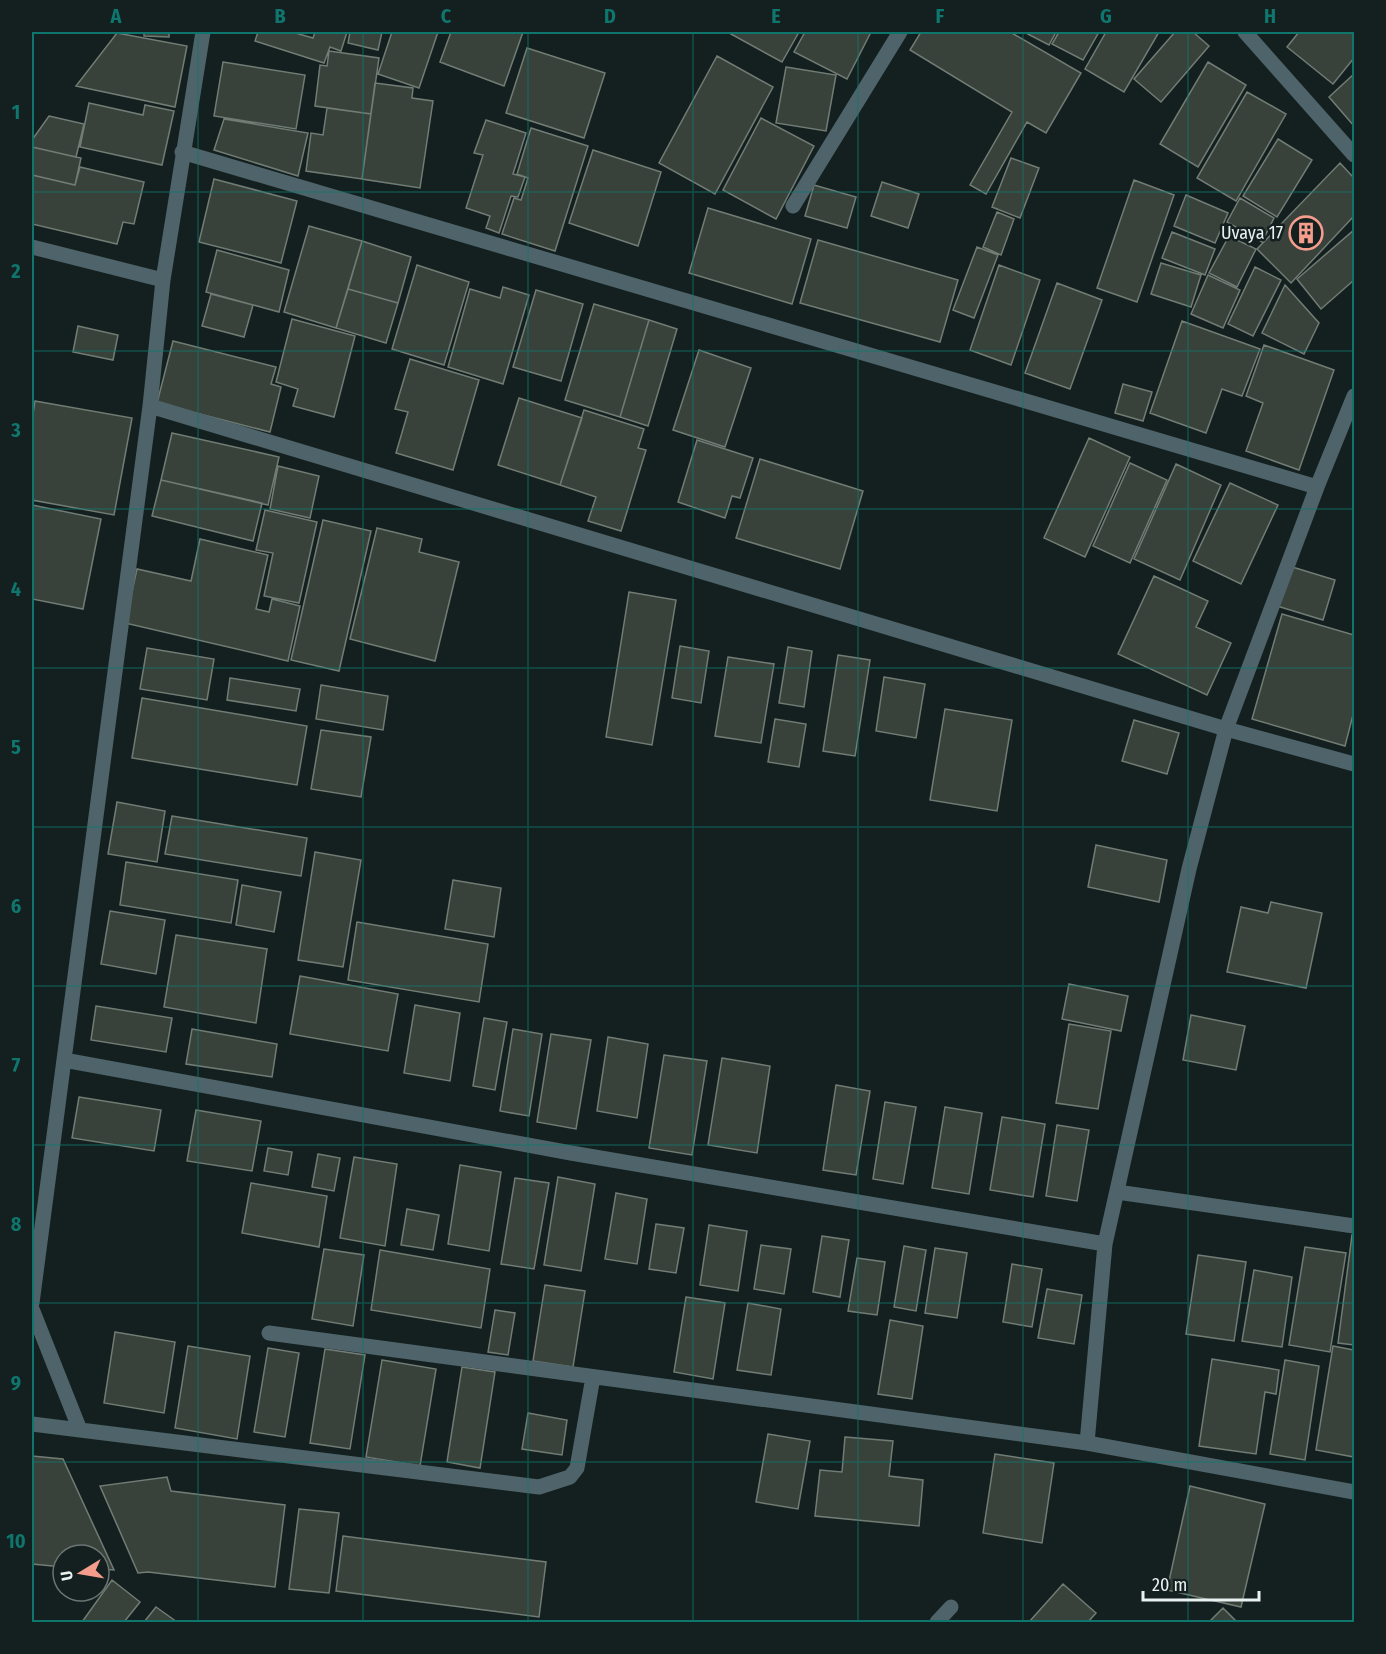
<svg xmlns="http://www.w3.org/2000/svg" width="1386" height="1654" font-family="'Fira Sans Condensed',sans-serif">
<rect width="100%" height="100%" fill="#14201f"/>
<path fill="#38423b" stroke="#717c75" stroke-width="1.5" d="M144,32H169V37L144,36Z
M258,32H292L313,38L315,32H347L341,51L330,47L324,63L255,41Z
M350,32H382L378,50L348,43Z
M392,32H438L419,88L378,74Z
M451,32H523L504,86L440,62Z
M733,32H799L782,62L731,34Z
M805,32H871L847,79L794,52Z
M921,32H1010L1081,73L1046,133L1027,122L986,194L970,185L1012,112L910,50Z
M1024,32H1056L1049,45Z
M1059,32H1099L1083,60L1052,44Z
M1106,32H1159L1124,92L1085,69Z
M1175,32H1193L1209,46L1161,102L1134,79Z
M1299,32H1354V58L1333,84L1287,47Z
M117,33L187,46L175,107L76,86Z
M527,48L605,73L584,138L506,113Z
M329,51L379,58L371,114L315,106L320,65L327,66Z
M717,56L773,87L715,194L659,163Z
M223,62L305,75L296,129L214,116Z
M1208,62L1246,85L1198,167L1160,144Z
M786,67L836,75L826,131L776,123Z
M1354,74V126L1329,97Z
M375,83L413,88L412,98L433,101L420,188L362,179Z
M1247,92L1286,114L1236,201L1197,178Z
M89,103L143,115L145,105L174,111L162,165L80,147Z
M327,108L371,114L362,179L306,171L311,133L323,135Z
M49,116L84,124L76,157L32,147V140Z
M761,118L814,146L776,219L723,190Z
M224,119L308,133L298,176L214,150Z
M486,120L526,133L513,174L525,177L518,197L511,196L499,233L486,228L490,216L466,208L483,155L474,153Z
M531,128L588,146L555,251L502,234L514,198L521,200L528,178L517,174Z
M1278,139L1312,160L1277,217L1243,196Z
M32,147L81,158L75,185L32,175Z
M593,150L661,172L638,246L569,223Z
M1011,158L1039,168L1020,218L992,207Z
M1340,163L1354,178V216L1291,283L1257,249Z
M80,167L144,182L134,224L123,222L117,244L32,224V175L75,185Z
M214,179L297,201L281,263L199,242Z
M1134,180L1174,195L1137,302L1097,288Z
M882,182L919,194L908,228L871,216Z
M814,185L856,197L847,228L805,216Z
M1186,195L1228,213L1215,243L1174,226Z
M1240,198L1274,218L1262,242L1227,222Z
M708,208L811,239L792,304L689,273Z
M997,212L1014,219L1001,255L983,247Z
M309,226L362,241L336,328L284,312Z
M1354,230V280L1321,309L1297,279Z
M1172,232L1215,249L1205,275L1162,258Z
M1229,236L1256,249L1237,287L1209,273Z
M818,240L958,280L940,342L800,303Z
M362,241L411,257L398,303L348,289Z
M977,247L998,255L974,318L953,310Z
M217,250L289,270L279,312L206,292Z
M1161,263L1201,275L1191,307L1151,294Z
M417,265L469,282L444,365L392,349Z
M999,265L1040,280L1011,365L970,350Z
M1255,267L1281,280L1253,336L1228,324Z
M1208,275L1240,290L1223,328L1191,314Z
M1057,283L1102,300L1070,389L1025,373Z
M1285,285L1319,323L1304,354L1262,333Z
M503,287L529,295L503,384L448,367L470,289L500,298Z
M348,289L398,303L386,343L336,328Z
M536,290L583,304L561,381L513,367Z
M211,294L253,305L244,337L202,326Z
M594,304L649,320L620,417L565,400Z
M292,319L355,336L334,417L293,406L298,389L276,382Z
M649,320L677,329L648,426L620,417Z
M1182,321L1260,349L1242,396L1222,389L1206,433L1150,413Z
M78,326L118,335L113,360L73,352Z
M173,341L276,367L271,384L281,387L270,432L157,403Z
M1264,345L1334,370L1299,470L1246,451L1263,403L1246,396Z
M699,350L751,368L725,447L673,430Z
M410,359L479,380L453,470L396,453L408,412L395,409Z
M1123,384L1152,392L1143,421L1115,413Z
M519,398L582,418L560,485L498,465Z
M35,401L132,418L114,515L32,500V421Z
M584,410L644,429L638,448L646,450L621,531L588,521L596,497L560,485Z
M172,433L279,457L268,505L161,480Z
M1089,438L1130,457L1085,557L1044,538Z
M697,440L753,458L740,498L732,496L725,518L678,502Z
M760,459L863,491L840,569L736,538Z
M1130,463L1167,480L1130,563L1093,546Z
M1176,464L1221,485L1180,580L1134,559Z
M278,466L319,476L310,518L270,509Z
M161,480L262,503L253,541L152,516Z
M1230,483L1278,505L1241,584L1193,561Z
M32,505L101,519L83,609L32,599Z
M265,510L317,522L299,603L264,596L273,553L256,550Z
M323,520L371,531L339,671L291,660Z
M377,528L422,539L419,552L459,562L435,661L350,639Z
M200,539L268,555L256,609L269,612L272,599L300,606L288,661L125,623L137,569L191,581Z
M1289,566L1335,580L1323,620L1277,606Z
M1154,576L1208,601L1196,627L1231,643L1207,695L1118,654Z
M629,592L676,600L652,745L606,737Z
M1282,614L1354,635V711L1345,746L1252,719Z
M680,646L709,651L701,703L672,698Z
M788,647L812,651L804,707L779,703Z
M147,648L214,659L207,700L140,689Z
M838,655L870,660L855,756L823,751Z
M728,657L774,664L761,743L715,736Z
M884,677L925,684L916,738L876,731Z
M230,678L300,689L296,711L227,700Z
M321,685L388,696L383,730L316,719Z
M142,698L307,726L297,785L132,758Z
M945,709L1012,720L997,811L930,800Z
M775,719L806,724L799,767L768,762Z
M1134,720L1179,733L1167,774L1122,761Z
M321,730L371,737L361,797L311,789Z
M117,802L165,811L157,862L108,854Z
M172,816L307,838L301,876L165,854Z
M1096,845L1167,860L1159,902L1088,887Z
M315,852L361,860L343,967L298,960Z
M126,862L238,880L231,923L120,905Z
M453,880L501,888L494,937L445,929Z
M242,885L281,892L274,932L236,925Z
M1271,902L1322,913L1306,988L1227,972L1241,907L1268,913Z
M110,911L165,920L156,974L101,964Z
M357,922L488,944L479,1002L348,980Z
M176,935L267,949L256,1023L164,1007Z
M300,976L398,994L388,1051L290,1034Z
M1069,984L1128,996L1121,1031L1062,1019Z
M415,1005L460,1013L450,1081L404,1073Z
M96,1006L172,1018L166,1052L91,1040Z
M1191,1015L1245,1026L1236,1070L1183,1060Z
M484,1018L507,1022L495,1090L473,1086Z
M1069,1024L1111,1031L1098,1109L1056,1103Z
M192,1029L277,1044L272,1077L186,1064Z
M513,1029L542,1034L529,1116L500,1111Z
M551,1034L591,1040L576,1129L537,1122Z
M608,1037L648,1044L637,1118L597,1111Z
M664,1055L707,1061L692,1155L649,1148Z
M722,1058L770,1066L757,1153L708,1145Z
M836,1085L870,1091L856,1175L823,1170Z
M79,1097L161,1110L154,1151L72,1138Z
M885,1102L916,1107L903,1184L873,1179Z
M945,1107L982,1113L969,1194L932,1188Z
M196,1110L261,1121L252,1171L187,1161Z
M1002,1117L1045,1124L1033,1197L990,1190Z
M1057,1125L1089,1130L1077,1201L1046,1196Z
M268,1148L292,1152L288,1175L264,1171Z
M318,1154L340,1158L334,1191L312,1187Z
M354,1157L397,1164L385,1246L340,1238Z
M460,1165L501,1172L489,1251L448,1244Z
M558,1177L595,1184L581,1271L544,1265Z
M515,1178L549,1183L534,1269L501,1264Z
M251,1183L327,1196L319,1247L242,1233Z
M616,1193L647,1199L637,1264L605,1259Z
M407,1209L439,1215L433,1250L401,1245Z
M656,1224L684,1228L676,1273L649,1269Z
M709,1225L747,1231L738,1291L700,1285Z
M1352,1235L1354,1236V1345L1338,1343Z
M822,1236L849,1240L840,1297L813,1292Z
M761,1245L791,1249L784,1294L754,1289Z
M904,1246L926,1250L916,1311L894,1307Z
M1305,1247L1346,1253L1330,1352L1289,1345Z
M935,1248L967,1253L957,1318L925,1313Z
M324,1249L364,1255L353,1326L312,1319Z
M380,1250L490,1269L481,1328L371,1310Z
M1198,1255L1246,1262L1234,1341L1186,1334Z
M857,1258L885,1262L877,1315L848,1311Z
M1012,1264L1042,1269L1032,1327L1003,1322Z
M1254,1270L1292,1277L1282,1347L1242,1341Z
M545,1285L585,1291L573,1367L533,1361Z
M1047,1289L1082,1295L1074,1344L1038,1338Z
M686,1297L725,1303L713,1379L674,1372Z
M748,1303L781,1309L771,1375L737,1370Z
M495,1310L515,1313L508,1355L488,1352Z
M890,1320L923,1326L912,1399L878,1394Z
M115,1332L175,1342L164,1413L104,1403Z
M188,1346L250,1356L237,1439L175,1428Z
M1333,1346L1354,1350V1457L1316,1450Z
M268,1348L299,1353L285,1437L254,1432Z
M325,1349L365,1355L350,1449L310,1443Z
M1212,1359L1279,1370L1276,1394L1265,1392L1256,1454L1199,1446Z
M382,1360L436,1369L420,1466L366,1457Z
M1285,1360L1319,1366L1305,1460L1270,1454Z
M462,1367L495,1372L480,1468L447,1462Z
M528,1413L567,1420L562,1455L522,1449Z
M768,1434L810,1441L798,1509L756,1502Z
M845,1437L893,1441L889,1476L923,1480L919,1526L815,1516L820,1470L842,1472Z
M995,1454L1054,1463L1042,1543L983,1533Z
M32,1456L63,1459L114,1570L99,1569V1555H63V1567L32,1564Z
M167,1477L171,1491L285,1505L275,1587L148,1572L138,1573L100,1486Z
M1190,1486L1265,1504L1241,1607L1167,1590Z
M299,1509L339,1513L329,1593L289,1589Z
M343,1536L546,1562L539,1617L336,1591Z
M112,1580L140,1602L124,1622H82Z
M1063,1584L1096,1613L1088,1622H1029Z
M156,1607L177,1622H144Z
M1223,1608L1237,1622H1209Z"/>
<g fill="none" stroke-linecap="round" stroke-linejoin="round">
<path stroke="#4e646a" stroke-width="15" d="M1245,32L1354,155
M182,152L1317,487
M793,206L900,32
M32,247L163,280
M150,406L1226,729L1317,487L1354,396
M64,1060L571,1153L1105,1244
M1117,1192L1354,1226
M32,1303L150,406L163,280L203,32
M32,1309L80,1430
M269,1333L1087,1443L1354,1492
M32,1424L539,1487L570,1477L577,1468L593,1377
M1087,1443L1105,1244L1189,869L1226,729L1354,764
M937,1622L951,1607"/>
</g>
<path fill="none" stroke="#0f766e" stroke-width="1.5" stroke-opacity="0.55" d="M198,32V1622M363,32V1622M528,32V1622M693,32V1622M858,32V1622M1023,32V1622M1188,32V1622M32,192H1354M32,351H1354M32,509H1354M32,668H1354M32,827H1354M32,986H1354M32,1145H1354M32,1303H1354M32,1462H1354"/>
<defs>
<g id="building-ring" transform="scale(1.725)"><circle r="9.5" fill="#14201f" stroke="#f49d8d" stroke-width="1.5"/><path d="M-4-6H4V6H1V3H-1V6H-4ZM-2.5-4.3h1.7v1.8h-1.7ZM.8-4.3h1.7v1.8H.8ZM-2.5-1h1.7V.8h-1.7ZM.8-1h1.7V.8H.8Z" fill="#f49d8d"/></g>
</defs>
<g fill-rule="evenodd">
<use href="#building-ring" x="1306" y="233"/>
</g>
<g text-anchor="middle" stroke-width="5" stroke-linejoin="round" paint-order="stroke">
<g font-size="18" fill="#e9f1f0" stroke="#14201f" text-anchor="end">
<text x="1283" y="239">Uvaya 17</text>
</g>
</g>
<rect width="1386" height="1654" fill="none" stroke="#14201f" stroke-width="66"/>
<g transform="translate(81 1573) rotate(259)"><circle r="28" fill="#14201f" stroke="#697473" stroke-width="1.5"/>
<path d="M0-4.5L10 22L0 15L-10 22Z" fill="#f49d8d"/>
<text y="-9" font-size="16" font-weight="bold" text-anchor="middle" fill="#e9f1f0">U</text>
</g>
<path d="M1143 1591v9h116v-9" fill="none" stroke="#e9f1f0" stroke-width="3"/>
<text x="1152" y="1591" font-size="18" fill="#e9f1f0" stroke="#14201f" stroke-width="4.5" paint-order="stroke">20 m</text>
<rect x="33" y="33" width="1320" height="1588" fill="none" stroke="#0f766e" stroke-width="2"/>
<g font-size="20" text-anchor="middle" font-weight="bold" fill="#0f766e">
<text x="116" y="23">A</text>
<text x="280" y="23">B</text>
<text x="446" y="23">C</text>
<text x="610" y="23">D</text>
<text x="776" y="23">E</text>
<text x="940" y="23">F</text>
<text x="1106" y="23">G</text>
<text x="1270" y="23">H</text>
<text x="16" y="119">1</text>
<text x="16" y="278">2</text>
<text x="16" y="437">3</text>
<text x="16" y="596">4</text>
<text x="16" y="754">5</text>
<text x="16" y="913">6</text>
<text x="16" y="1072">7</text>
<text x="16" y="1231">8</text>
<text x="16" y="1390">9</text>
<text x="16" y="1548">10</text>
</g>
</svg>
